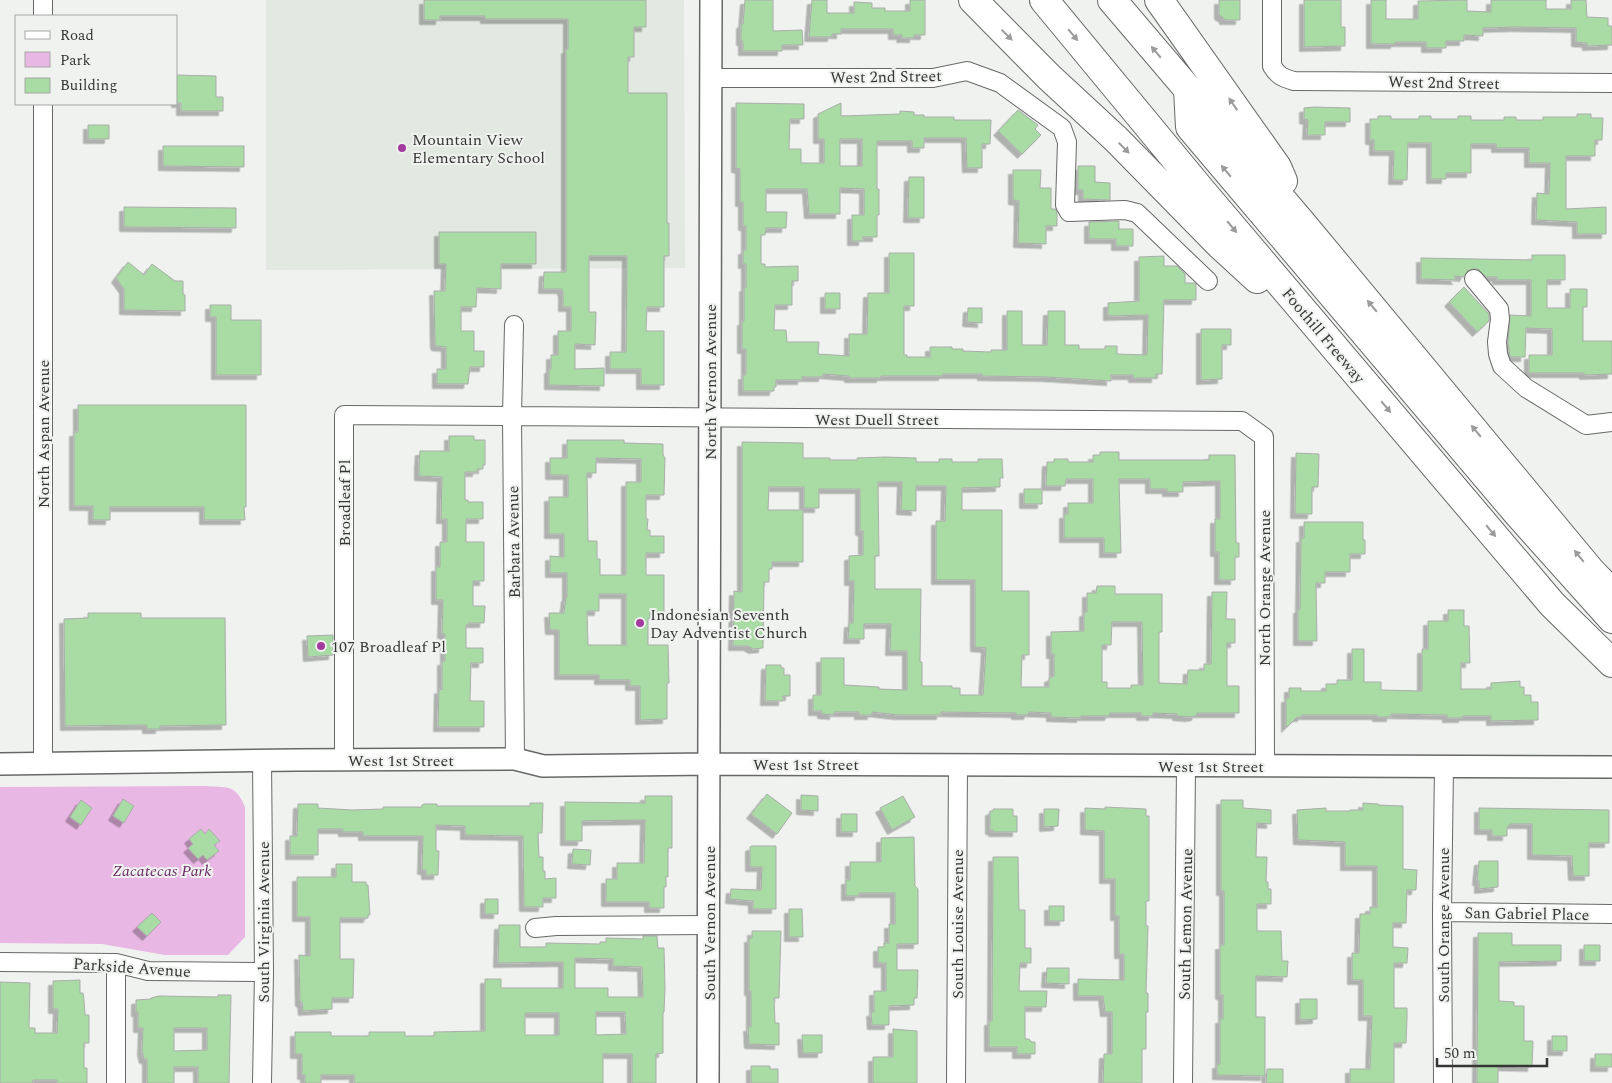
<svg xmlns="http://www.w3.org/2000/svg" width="1612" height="1083" font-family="Spectral,serif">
<defs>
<filter id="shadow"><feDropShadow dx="-4.5" dy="4.5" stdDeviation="0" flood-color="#0004"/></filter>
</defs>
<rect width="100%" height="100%" fill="#eff2ef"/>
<path fill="#e1e9e0" d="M266,0H684L685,268L266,270Z"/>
<path fill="#e9b7e3" d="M204,786C227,788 235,783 245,807V937L228,955H165L102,944L0,943V787Z"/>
<path fill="#a9dba4" stroke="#aaadaa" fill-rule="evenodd" filter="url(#shadow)" d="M424,0H646V27H634V57H628V93H667V223H669V256H664V307H647L646,331H664V385H641V369H610V352H626L627,256H589V312H596L595,345L575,344V369L604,368V386L549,385V369H551V355H558V331H571V307H563V292L562,291V289H543L544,272H566V49H568V19H485V16H440V20H424Z
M745,0H773V31L802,30L803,45H782V51H743V41H741V24H743Z
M812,0H827V13H854V2L872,3V8H885V11H910V0H925V35H914V38H901L902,35H893V29H841V34H832V37H809Z
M1219,0H1240V20H1224V18L1219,15Z
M1304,0H1341V27H1345V46L1304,47Z
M1371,0H1386V19H1418V1L1467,0V11L1491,12V0H1546V9H1571V0H1586L1587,17L1608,18V26H1612V45L1587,46V43L1576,42V28L1515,27L1483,28V36L1464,35V41H1446V48H1426V42H1395V44H1371Z
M176,75L216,76V97H223V111H181V103H176Z
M736,103L804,104V119H790L789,149H801V163H824V139H818V114L841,103V116L900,114V111L914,112V115H924V117H954V120H991L990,144H982V168H967L966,138H924V148H912V141H877V189H879V215H877V237H863V241H852V215H864V189L840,188V214H809L807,189H766V212H787L786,228H766L765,235H761V264H765V267L798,266V281H792V305H775L774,330H786L787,342H819L818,354L849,356V334H867L868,293H889V253H914V306H904V355H907V357H930V347H952V349H963V351L991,352V350H1007V311H1022V345H1047L1048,311H1065V345H1079V349H1105V346H1117V354L1147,355L1148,315L1108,316V303L1139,301V257L1164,256V266H1177L1185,274V283H1194L1196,284V300H1164L1162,374H1156V378H1133V375H1111V381L1047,377L982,376V374H943V376H881V378H849V376L823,374V377H802V380H776V387H774V391H743V375H746V349H742V321H744V287L746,288V264H743V250H746V226H743V202H740V169L736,168ZM840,139H862V166H840Z
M1314,107L1350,108V122H1325V135H1307L1308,120L1304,119V108Z
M1018,110L1038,125L1035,129L1041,135L1022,154L998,131Z
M1577,114H1591V118H1603L1602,140H1595V156H1566V209L1606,207V234H1577V222L1536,220L1537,193L1549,194L1550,163H1529V148H1496V144H1471V173H1446V179H1431V143H1408L1407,180H1393L1394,151H1374V140H1370V119H1378V116H1391V119H1419V116H1431V119H1458V116H1471V120H1504V117H1516V120H1543V117H1577Z
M88,125H109V139H88Z
M163,146H244V167L163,166Z
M1078,166H1095V182L1110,183V200L1083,199V190H1078Z
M1013,170H1041L1040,188H1051V209H1055L1057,212V226H1046V244L1018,243L1019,201L1013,200Z
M909,177H924V218H908Z
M124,207L236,208V228L124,227Z
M1119,221V229H1133V246H1116V239H1089V222Z
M439,232H536V264H501V289L477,288L476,307H461V331H474V351H484V367H470L468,384H437V369H446V347L436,346L435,344L434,291H445L446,264H439Z
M1532,255H1565V280H1547V308H1570V289H1587V307H1583V341H1612V374L1584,375V373H1529V355H1552V329L1526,328L1525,357H1510L1508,342L1510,315L1531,316V280H1497V277H1486L1478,269H1473L1467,271L1464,277L1454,276L1457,280L1421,279V258L1532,260Z
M128,262L144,275L152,264L175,281H183V294L185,295V311L124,310V289L116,278Z
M1464,287L1489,314V321L1477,332L1449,302Z
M825,293H840V309H825Z
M210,305H231V320H261V375H216V317H210Z
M968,308H982V323L967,322Z
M1201,329H1231V345H1222V379L1201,380Z
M78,405H246V507H244L245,520H204V507H110V520H93V506H74V432H78Z
M449,436H474V440H485V465H483V469H477V472H465V500H468V502H483V519H466V542H484V581H473V606H485L484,623H469V625H466V648H483V663H471L470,701H484V727H438L439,689L442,690V661H445V634H442L443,600H436V567H440V542H447V519H441L442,477L419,476V463L420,451H449Z
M567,440H624V443L663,444V455L665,458L664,495H646V519H648L647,530H650V536H664V553H646V575H664V612H650V619H648V645H668L669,683H667V719L640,720V686H630V680H599V675H559V630H550L549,613H564L566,597H567V573H550V556L564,557V534H549V497H568V475H550V458H567ZM596,458L641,459V482H626V575H600V559H597V541H588L587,473H596ZM599,594H626V645H588L587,611H599Z
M742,442L803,443V458H830V460H857V458L885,457L916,458V462H939V459H952V462H978V459H1002L1003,478H1000V487L962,488V510H1002V591H1029V655H1022L1021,687H1049V678L1054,676V654H1051V632L1084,631V612H1087V593H1096L1097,586H1115V594H1162V632H1159V683L1187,684L1188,670H1204V664H1211L1212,592H1227L1226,619H1235V643H1227V686H1239V713H1197L1196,716L1190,717L1177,716V714L1153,713V716H1141V713H1110L1109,716H1081V718L1051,717V713L1029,712L1028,715H1016V713L941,712V715H898L872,712V715H859V712H834V715L822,714V711H813V695H821V658H844V685L879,687V689L907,690V651H890L891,624H864V639H848L849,623H853L854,581H849V556L863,555V531H860V489H819V508H804V487H769L768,510H803V562H772V569H769V582H764L763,648L753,649L748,646H733L734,591L742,592ZM878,482H902L901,510L916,511V486H946L945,521H936V580H975V647L986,648L983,695H960V688H952V686H922V662H920L921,589H875V556H879ZM1112,622H1142L1143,685H1131V688H1107V682H1102V645H1111Z
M1100,452H1119V460H1209V455H1235L1236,543H1239V557H1235V580H1219V552H1215V519H1220V481L1183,482V492H1167V489H1150V479H1119L1121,553H1104V538H1064V514H1068V503H1093V479H1066L1065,486H1046L1047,462H1054V459H1068V462H1093V455H1100Z
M1296,453L1319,454L1318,487H1312V514H1295Z
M1024,489H1042V504H1024Z
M1304,522H1363V540H1365V554H1350V572H1325V583H1316L1317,641H1298V609H1300L1301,538H1304Z
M1448,610H1464V626H1469L1470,663H1461V689H1491V683L1520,681V687H1524V695H1531V702H1538V720L1491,721V716H1463V718H1447V715L1391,714V717H1377V715H1302V717H1297L1286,728V698H1289V688H1301V691H1326V684H1337V680H1352V649H1364V682H1381V690L1422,691V649H1428V621H1448Z
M88,613H141V618H225L226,725L160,726V729H147V725L65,726L64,619L88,618Z
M333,635V655L308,657L307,636Z
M766,665H781V668H784V675H790V696H783V701H765Z
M767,794L792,813L777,834L751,814Z
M801,795L818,796V811L801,810Z
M645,796H672V848H668V877L666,876V887H664V908H649V902H606V879H617V863H644L645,820L582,821V841H565V802L645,803Z
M903,796L915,817L892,830L880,808Z
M123,799L134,806L124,823L113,816Z
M81,800L92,808L81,825L70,817Z
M1221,800H1243V808L1271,810V824L1257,823L1256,857H1267L1266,882H1268V889H1271V904H1257V931H1281L1282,961H1288L1287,977L1256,976V1017H1265V1076L1217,1075V1064H1220V1019H1223V995H1220V945H1224V891H1221Z
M530,803H543L542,833H538L539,857H543V871H545V879L556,878V898H543V907H524L523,836L465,835V826L436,825V851H439L438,875H426V870H422L423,836H363V832H343V829H318V855H290V836H297L298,804H318V808L352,810L383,809V807H422V805L424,804H437V806H530Z
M1363,803L1378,804V805L1403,806V869L1417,870L1416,890H1407L1406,923H1393V947L1408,948L1407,963H1394V1008H1407V1018L1406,1043H1394V1083H1350V1069H1370L1372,1016H1363V980H1352V953H1359L1360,914H1370V907H1377V866H1345V842L1298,840L1297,810L1326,808V811H1350V810H1363Z
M1105,807L1146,809V816H1149V901H1146V926H1148L1146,993H1148V1012H1146V1049H1142V1083H1103L1104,1054H1112V1012H1105L1103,996H1078V979L1124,980V954H1119V916H1115V879H1104V831L1085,830V808L1105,809Z
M1479,808L1609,810V843H1589V876H1573L1572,856L1532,855V824H1510L1507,828V836H1492V830H1479Z
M993,809H1013V816H1017V832H993V830H990V811H993Z
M1044,809H1059L1058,826L1044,827Z
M841,814H857V832H841Z
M201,829L205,834L209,829L220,841L214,845L219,851L207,860L203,855L198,859L188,848L193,844L189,839Z
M914,837L915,886L918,889V944H897V970H918L917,998H914V1005L889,1006V1025H872L871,1012H874V991H886V963H878V947H884V943H889V924H895V893H859V896H846V880H850V862H881V838Z
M752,846H776V909H753V901L730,899L731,889L761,890L762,867H750V847Z
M573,849L591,850L590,865L572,864Z
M993,857H1018L1019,910H1025V948H1031V963H1020L1019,991H1047L1046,1007H1025V1039H1029L1032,1042H1035V1054H1017V1047H989V1021H992Z
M1479,861H1498V887L1479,889V881H1477Z
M336,864H352V882H366V885H368L370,915H368V918H340V959H354L353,998H332V1009L303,1011L302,1002H300L299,955L310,956V917H297V877H336Z
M485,899H498V914H485Z
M1049,906H1064V921H1049Z
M789,909H802L803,937H789Z
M152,913L161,922L147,936L137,927Z
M499,925H520V947H546V943L600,944V942H606V938L643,939V936H657L658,948H664L665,988L664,1012H663V1053L656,1054V1083H632V1054H603V1083H354V1075H321V1083H305V1075H302V1054H295V1032H331V1036H369V1032H405V1036H434V1032L485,1031V979H501V988H563V962L498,963ZM575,958L613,959V966L642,967L643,997H608V988H575ZM596,1012H625L626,1034L596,1035ZM525,1013H559V1035H525Z
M752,931H781L779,998H774L775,1023H779V1045L749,1044L748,1027H751V991H749V938H752Z
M1478,933H1512V945H1561V961L1499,962V1001L1514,1002V1006H1524V1041H1533L1532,1067L1498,1066V1083H1477Z
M1584,945H1600V961H1584Z
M1047,968H1069V984L1046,983Z
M80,980V993H83L84,1000L85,1015H89V1043H84V1068H87V1083H57V1080H33V1083H0V982L30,983L29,1028H35V1033H57L58,1009H53V981Z
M218,995H231L229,1083H198V1067H174V1083H147V1059H144L142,1051L143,1028H138V1012H136V1000L151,999V998L159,996L218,997ZM174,1028H207V1050L174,1051Z
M1300,999H1317V1019L1300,1020Z
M893,1029L917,1031V1083H873V1057H893Z
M802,1035H822V1053H803Z
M1552,1036H1567V1051H1552Z
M1595,1054H1612V1067H1595Z
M751,1066H770V1069H778V1083H751Z
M1267,1069H1283V1083H1266Z"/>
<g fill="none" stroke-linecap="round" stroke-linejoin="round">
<g stroke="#676967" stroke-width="20">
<path id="minor" d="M43,0V16
M1272,0V66C1278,76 1283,78 1294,81L1612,83
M711,78H933L967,71L1000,83L1062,128L1067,142L1065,205L1069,212L1125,210L1137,213L1208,281
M43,104V764
M1474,279L1499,309L1500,319L1497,342L1498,354L1502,366L1526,388L1586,425L1612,422
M514,325L512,416L515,759
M262,760L264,972L262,1083
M344,760V415L1242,421L1264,437L1265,766
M1442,912L1612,914
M535,928L556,926L709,925
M0,962L116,963L148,971L264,972
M116,1083V963
M956,1083L958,765
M1183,1083L1186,766
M1443,1083L1442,912L1444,767"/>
</g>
<g stroke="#676967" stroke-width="24">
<path id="tertiary" d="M0,764L296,760L515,759L543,766L710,764L1612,767
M708,1083L711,0"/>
</g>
<g stroke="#676967" stroke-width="30">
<path id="motorway" d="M973,0L1049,77L1116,139L1220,245L1257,279
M1044,0L1201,190L1552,604L1612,663
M1112,0L1301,222L1590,570L1612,593
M1159,0L1277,167L1283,181
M1188,89L1190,127L1518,514L1612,619"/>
</g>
<use href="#minor" stroke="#fff" stroke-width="18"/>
<use href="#tertiary" stroke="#fff" stroke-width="21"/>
<use href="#motorway" stroke="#fff" stroke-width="28"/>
</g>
<defs><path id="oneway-solid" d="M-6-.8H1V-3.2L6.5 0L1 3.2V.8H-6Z" transform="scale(1.25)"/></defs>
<g fill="#9a9b9a">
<use href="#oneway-solid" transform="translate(1007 35) rotate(45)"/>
<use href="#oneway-solid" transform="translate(1073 35) rotate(50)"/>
<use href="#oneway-solid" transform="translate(1156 52) rotate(-130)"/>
<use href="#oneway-solid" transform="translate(1233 104) rotate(-125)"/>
<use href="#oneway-solid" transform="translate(1124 148) rotate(45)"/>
<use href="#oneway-solid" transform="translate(1226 171) rotate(-130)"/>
<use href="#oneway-solid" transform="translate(1232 227) rotate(50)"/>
<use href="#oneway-solid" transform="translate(1372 306) rotate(-130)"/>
<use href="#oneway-solid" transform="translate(1386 407) rotate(50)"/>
<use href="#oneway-solid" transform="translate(1476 431) rotate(-130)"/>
<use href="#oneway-solid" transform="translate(1491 531) rotate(50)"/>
<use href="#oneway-solid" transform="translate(1579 556) rotate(-129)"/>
</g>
<g fill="#a43b9e" stroke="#eff2ef" stroke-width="2">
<circle cx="402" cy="148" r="5"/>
<circle cx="640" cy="623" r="5"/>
<circle cx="321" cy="646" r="5"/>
</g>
<g text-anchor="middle" stroke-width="4" stroke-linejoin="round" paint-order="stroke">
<g font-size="16" fill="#363735" stroke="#eff2ef">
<text transform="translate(886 76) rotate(-1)" y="6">West 2nd Street</text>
<text transform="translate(1444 82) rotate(1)" y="6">West 2nd Street</text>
<text transform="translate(1324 335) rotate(50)" y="6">Foothill Freeway</text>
<text transform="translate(710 382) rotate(-90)" y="6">North Vernon Avenue</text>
<text x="877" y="425">West Duell Street</text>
<text transform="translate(43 434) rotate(-90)" y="6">North Aspan Avenue</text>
<text transform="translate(344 503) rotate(-90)" y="6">Broadleaf Pl</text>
<text transform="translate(513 542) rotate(-91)" y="6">Barbara Avenue</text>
<text transform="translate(1264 588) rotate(-90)" y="6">North Orange Avenue</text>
<text x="401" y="766">West 1st Street</text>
<text x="806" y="770">West 1st Street</text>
<text x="1211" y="772">West 1st Street</text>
<text transform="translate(1527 913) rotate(1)" y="6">San Gabriel Place</text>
<text transform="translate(263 922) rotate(-90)" y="6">South Virginia Avenue</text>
<text transform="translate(709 923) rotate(-90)" y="6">South Vernon Avenue</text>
<text transform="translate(957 924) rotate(-90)" y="6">South Louise Avenue</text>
<text transform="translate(1185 924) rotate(-89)" y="6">South Lemon Avenue</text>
<text transform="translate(1443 925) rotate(-90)" y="6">South Orange Avenue</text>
<text transform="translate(132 967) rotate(4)" y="6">Parkside Avenue</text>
</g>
<g font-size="16" fill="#363735" stroke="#eff2ef" text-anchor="start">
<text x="412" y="145">Mountain View<tspan x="412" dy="18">Elementary School</tspan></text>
<text x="650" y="620">Indonesian Seventh<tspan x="650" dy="18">Day Adventist Church</tspan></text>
<text x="331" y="652">107 Broadleaf Pl</text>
</g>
<g font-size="16" font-style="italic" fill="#692965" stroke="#eff2ef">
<text x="162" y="876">Zacatecas Park</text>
</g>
</g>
<rect x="15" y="15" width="162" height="90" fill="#eff2ef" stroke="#a5a7a5"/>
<rect x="25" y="31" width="25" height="8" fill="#ffffff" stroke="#a5a7a5"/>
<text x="60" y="40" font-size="15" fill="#363735">Road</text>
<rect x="25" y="52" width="25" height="15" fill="#e9b7e3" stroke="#a5a7a5"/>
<text x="60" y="65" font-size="15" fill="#363735">Park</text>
<rect x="25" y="78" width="25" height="15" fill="#a9dba4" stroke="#a5a7a5"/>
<text x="60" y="90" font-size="15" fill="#363735">Building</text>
<path d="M1437 1058v8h110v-8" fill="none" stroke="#363735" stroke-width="2.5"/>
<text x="1444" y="1058" font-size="15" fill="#363735" stroke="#eff2ef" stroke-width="4" paint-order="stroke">50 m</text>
</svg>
